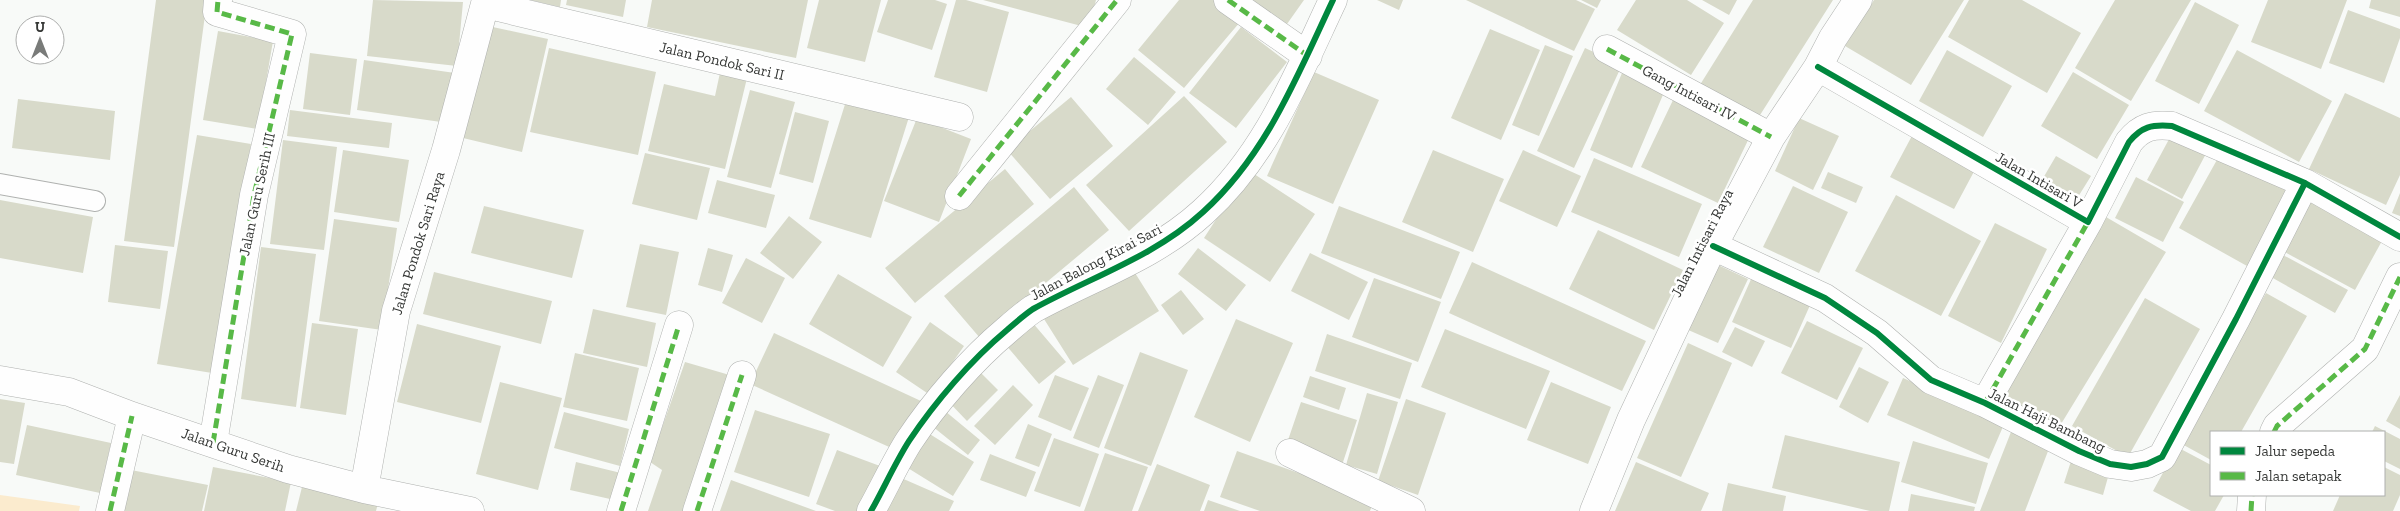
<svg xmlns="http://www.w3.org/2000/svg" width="2400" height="511" font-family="'Zilla Slab',serif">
<rect width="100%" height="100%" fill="#f8faf8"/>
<path fill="#fbebce" d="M0,495L80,506L79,511H0Z"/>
<path fill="#d8daca" d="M156,0H207L174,247L124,241Z
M373,0L463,2L457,66L367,56Z
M530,0H561L560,7Z
M567,0H626L623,17L566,5Z
M652,0H808L796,58L647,27Z
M819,0H881L865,62L807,48Z
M888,0H935L947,4L932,50L877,32Z
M956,0H966L1009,12L987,92L934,77Z
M983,0H1096L1089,28Z
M1179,0H1213L1240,22L1184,88L1138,50Z
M1251,0H1304L1287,24Z
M1377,0H1403L1399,10Z
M1466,0H1576L1595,9L1574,51Z
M1581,0H1601L1597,8Z
M1636,0H1687L1724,23L1691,75L1617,30Z
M1702,0H1737L1729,15Z
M1753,0H1833L1755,123L1698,88Z
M1874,0H1964L1911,85L1845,46Z
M1969,0H2022L2081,33L2047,93L1948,37Z
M2115,0H2191L2131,101L2075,68Z
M2268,0H2347L2321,69L2251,42Z
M2371,0H2400V17L2369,8Z
M2195,2L2239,25L2199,104L2155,81Z
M2348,10L2400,29V38L2384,83L2329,63Z
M488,26L548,39L522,152L463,138Z
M1241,27L1287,62L1236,128L1189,93Z
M1490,29L1540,50L1501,140L1451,118Z
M218,31L273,41L258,129L203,120Z
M1545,45L1573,56L1539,136L1512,125Z
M549,48L656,72L638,155L530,132Z
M1585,48L1622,65L1574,168L1537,151Z
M1947,50L2012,86L1983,137L1919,101Z
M2237,50L2332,101L2299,162L2204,111Z
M310,53L357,59L350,115L303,109Z
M1134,57L1176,92L1148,125L1106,89Z
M364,60L455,73L448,123L357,110Z
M721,68L748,74L725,169L648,151L664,84L715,96Z
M1314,72L1379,100L1333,204L1267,176Z
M2073,72L2129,105L2097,159L2041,126Z
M1622,73L1665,90L1632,168L1590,150Z
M750,90L795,102L771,188L727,177Z
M2345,93L2400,118V175L2386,205L2309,169Z
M1184,96L1227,142L1129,231L1086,185Z
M1071,97L1113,146L1050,199L1007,150Z
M847,98L909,117L871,238L809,219Z
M1674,98L1751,134L1718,203L1641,167Z
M18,99L115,111L110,160L12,148Z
M290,110L392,123L389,148L287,136Z
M795,112L829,121L813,183L779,174Z
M917,118L971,139L939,222L884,201Z
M1799,118L1839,136L1813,190L1775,171Z
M2174,130L2209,148L2182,199L2147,180Z
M1914,132L1978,164L1954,209L1890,177Z
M197,135L251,144L212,373L157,364Z
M283,140L337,147L324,250L270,244Z
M2223,149L2292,187L2247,266L2179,228Z
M343,150L409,160L399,222L334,212Z
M1433,150L1504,179L1473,252L1402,222Z
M1523,150L1581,176L1557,227L1499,201Z
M645,153L710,168L697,220L632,204Z
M2056,156L2091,176L2073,205L2039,185Z
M1594,158L1702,204L1679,257L1571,212Z
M1005,169L1034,204L915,303L885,268Z
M1248,170L1315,214L1270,282L1204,238Z
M1828,172L1863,187L1856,203L1821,188Z
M2136,177L2184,202L2163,242L2115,218Z
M717,180L775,195L766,228L708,213Z
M1793,186L1848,212L1819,273L1763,247Z
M1074,187L1109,230L980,338L944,296Z
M2400,193V216L2392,213Z
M1896,195L1981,241L1941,316L1855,271Z
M2306,198L2383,239L2355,290L2279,249Z
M0,200L93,217L83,273L0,258Z
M484,206L584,230L572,278L471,253Z
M1339,206L1460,252L1441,299L1321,253Z
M789,216L822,242L793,279L760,253Z
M2106,217L2166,252L2058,429L1999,394Z
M334,219L397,228L382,330L319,321Z
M1995,223L2047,249L2001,343L1948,316Z
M1598,230L1683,270L1654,330L1569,289Z
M640,244L679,252L666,315L626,307Z
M115,245L168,251L160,309L108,302Z
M261,247L316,254L296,407L241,399Z
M708,248L733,255L722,292L698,285Z
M1198,248L1246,285L1226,311L1178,274Z
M1310,253L1368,282L1349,320L1291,291Z
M2283,255L2348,290L2335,313L2271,277Z
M746,258L785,278L762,323L722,303Z
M1472,262L1646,341L1622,391L1449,313Z
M1716,264L1748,279L1718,343L1686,329Z
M1130,265L1159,311L1073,365L1044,319Z
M434,272L552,301L541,344L423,314Z
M838,274L912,317L883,367L809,324Z
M1752,277L1811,303L1791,348L1732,322Z
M1374,278L1441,302L1418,362L1352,337Z
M1181,290L1204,319L1183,335L1161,305Z
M2266,293L2307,316L2241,432H2211V460L2180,443Z
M2145,298L2200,329L2128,457L2072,426Z
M593,309L656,323L647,367L583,353Z
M1236,319L1293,343L1250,442L1194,417Z
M1807,321L1863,348L1837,400L1781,373Z
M930,322L964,346L930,395L896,372Z
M1032,322L1066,362L1039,384L1005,344Z
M312,323L358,329L346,415L300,408Z
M417,324L501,346L481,423L397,402Z
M1735,327L1765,341L1752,367L1722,352Z
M1445,329L1550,371L1526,429L1421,387Z
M774,333L921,401L898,451L750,384Z
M1327,334L1412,363L1400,399L1315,371Z
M1688,343L1732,363L1681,477L1637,458Z
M1140,352L1188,370L1151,466L1104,448Z
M575,353L639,368L627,421L563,407Z
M685,362L733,376L687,511H648L662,470L650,462Z
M975,367L998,390L967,421L945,398Z
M1859,367L1889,382L1868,423L1839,407Z
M1055,375L1089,388L1071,431L1038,417Z
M1098,375L1124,385L1099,448L1073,438Z
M1310,376L1346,388L1339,410L1303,397Z
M1903,378L2005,422L1989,459L1887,415Z
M500,382L562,398L538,490L476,474Z
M1551,382L1611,407L1588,464L1527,440Z
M1013,385L1033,405L995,445L974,426Z
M1367,393L1398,402L1377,474L1346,465Z
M2400,395V429L2386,421Z
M0,399L25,403L14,464L0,462Z
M1406,399L1446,413L1418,495L1378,481Z
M1301,402L1357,420L1342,465L1286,446Z
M755,410L830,434L809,497L734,472Z
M945,411L980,440L968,455L932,426Z
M564,412L629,429L620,466L554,448Z
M1028,424L1052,434L1039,467L1015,458Z
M27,425L111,443L100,493L16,475Z
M2375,426L2400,439V469L2384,461V432H2372Z
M925,431L974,462L953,496L903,465Z
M2011,432L2050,446L2025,511H1980Z
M1785,435L1900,462L1889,511H1870L1772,488Z
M1054,438L1099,454L1080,507L1034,491Z
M1913,441L1988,463L1976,504L1901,482Z
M2177,447L2211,465V495H2224L2215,511H2191L2153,491Z
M837,450L880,466L863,511H835L816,504Z
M1237,451L1374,500L1370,511H1260L1220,497Z
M1105,453L1148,467L1132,511H1084Z
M990,454L1036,472L1026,497L980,480Z
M2072,458L2110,470L2103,495L2064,483Z
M576,462L625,474L619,501L570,490Z
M1636,462L1709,493L1701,511H1615Z
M1157,464L1210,485L1200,511H1138Z
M213,467L291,482L285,511H204Z
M2384,467L2400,475V495L2393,511H2333L2340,495H2384Z
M131,470L208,485L202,511H123Z
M899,477L954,501L949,511H884Z
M731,480L816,511H720Z
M1728,483L1786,496L1783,511H1722Z
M302,487L378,503L376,511H296Z
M1911,494L1975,507L1974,511H1908Z
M1208,500L1240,511H1204Z"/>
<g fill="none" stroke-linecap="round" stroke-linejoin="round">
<g stroke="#afb1af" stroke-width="22">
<path id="lane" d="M0,184L95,201"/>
</g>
<g stroke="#afb1af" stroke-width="29">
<path id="street" d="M1228,0L1308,56
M485,4L959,117
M1607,49L1771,137
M1818,67L2088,222L2129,142C2141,127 2152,124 2172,126L2305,183L2400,237
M959,196L1117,0
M1713,246L1825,298L1877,333L1931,380L1985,403L2079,451L2110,464L2131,467L2147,464L2162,457L2236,319L2305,183
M0,380L69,392L132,416L288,469L364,489L470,511
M1985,403L2088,222
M2274,432L2277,426L2365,349L2400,277
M213,443L254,195L292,34L217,12L218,0
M1290,453L1411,511
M364,489L396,311L446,150L486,0
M110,511L132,416
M621,511L679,325
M697,511L742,375
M871,511C884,488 895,463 909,441C935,402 971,360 1007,330C1015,323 1024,315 1033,309C1091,277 1154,257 1203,212C1267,154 1297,76 1333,0
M1594,511L1631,420L1713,246L1771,137L1818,67L1833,38L1858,0
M2251,511L2252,495"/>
</g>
<use href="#lane" stroke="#fefefe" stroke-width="20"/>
<use href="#street" stroke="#fefefe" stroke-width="28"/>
<path stroke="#58b947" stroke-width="5" stroke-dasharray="10 5" stroke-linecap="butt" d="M1228,0L1308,56
M1607,49L1771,137
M959,196L1117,0
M1985,403L2088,222
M2274,432L2277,426L2365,349L2400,277
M213,443L254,195L292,34L217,12L218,0
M110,511L132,416
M621,511L679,325
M697,511L742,375
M2251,511L2252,495"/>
<g stroke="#fff" stroke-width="9">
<path id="cycleway" d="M1818,67L2088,222L2129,142C2141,127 2152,124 2172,126L2305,183L2400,237
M1713,246L1825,298L1877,333L1931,380L1985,403L2079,451L2110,464L2131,467L2147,464L2162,457L2236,319L2305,183
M871,511C884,488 895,463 909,441C935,402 971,360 1007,330C1015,323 1024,315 1033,309C1091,277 1154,257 1203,212C1267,154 1297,76 1333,0"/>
</g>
<use href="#cycleway" stroke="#00873e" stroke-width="6"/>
</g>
<g text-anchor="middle" stroke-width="5" stroke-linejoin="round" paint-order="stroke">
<g font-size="15" fill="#353735" stroke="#fff">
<text transform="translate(722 61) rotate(13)" y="5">Jalan Pondok Sari II</text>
<text transform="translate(1689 93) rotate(28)" y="5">Gang Intisari IV</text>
<text transform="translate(2039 180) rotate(30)" y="5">Jalan Intisari V</text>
<text transform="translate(257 194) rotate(-78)" y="5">Jalan Guru Serih III</text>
<text transform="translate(418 243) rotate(-73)" y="5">Jalan Pondok Sari Raya</text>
<text transform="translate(1702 243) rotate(-63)" y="5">Jalan Intisari Raya</text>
<text transform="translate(1096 262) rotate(-28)" y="5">Jalan Balong Kirai Sari</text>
<text transform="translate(2047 420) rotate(26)" y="5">Jalan Haji Bambang</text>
<text transform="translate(233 450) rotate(19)" y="5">Jalan Guru Serih</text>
</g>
</g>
<rect x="2210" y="431" width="175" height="65" fill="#ffffff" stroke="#aeafae"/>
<rect x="2220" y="447" width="25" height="8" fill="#00873e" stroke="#aeafae"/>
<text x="2255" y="456" font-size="15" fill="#353735">Jalur sepeda</text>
<rect x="2220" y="472" width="25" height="8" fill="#58b947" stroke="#aeafae"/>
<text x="2255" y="481" font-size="15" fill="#353735">Jalan setapak</text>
<g transform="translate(40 40)"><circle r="24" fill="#ffffff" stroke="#aeafae"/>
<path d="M0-4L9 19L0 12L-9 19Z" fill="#797b79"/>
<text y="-8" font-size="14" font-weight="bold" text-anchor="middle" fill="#353735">U</text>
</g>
</svg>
